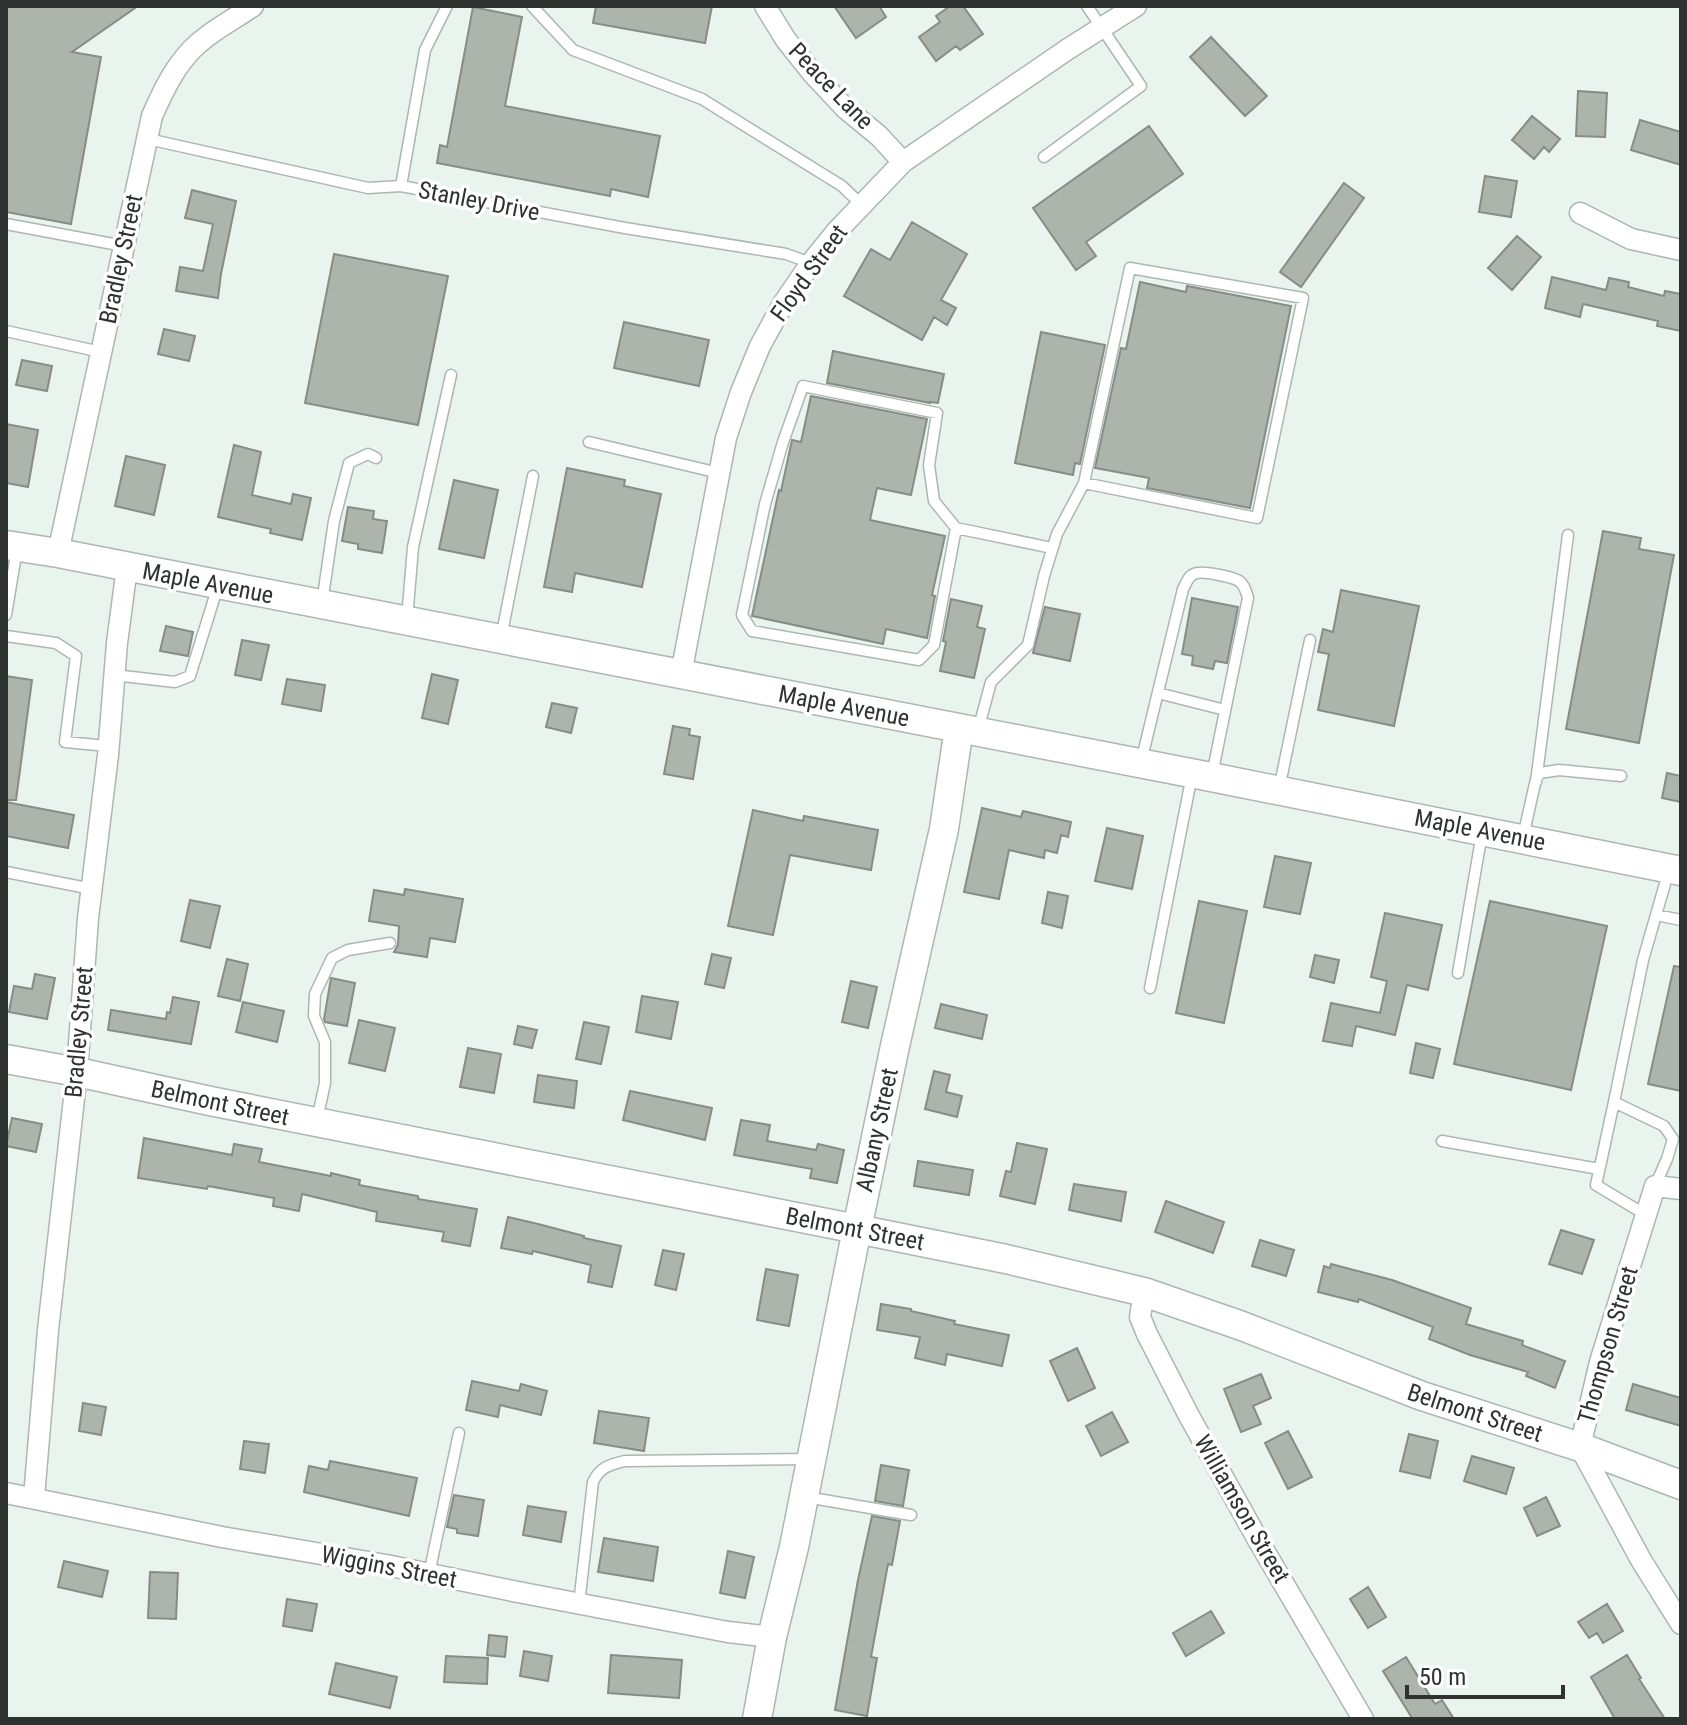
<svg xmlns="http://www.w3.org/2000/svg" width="1687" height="1725" font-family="'Roboto Condensed',sans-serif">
<rect width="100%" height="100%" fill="#e9f4ef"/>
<path fill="#acb4ac" stroke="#868d86" stroke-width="2" d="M6,6H138L72,52L101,57L71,224L6,212Z
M596,6H712L705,43L593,23Z
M834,6H879L886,17L856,38Z
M950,6H963L983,34L960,50L956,46L936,61L919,37L940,22L936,16Z
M473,7L522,17L505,106L660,136L648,197L611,189L610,196L437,163L440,145L447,147Z
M1211,37L1267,96L1245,116L1190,57Z
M1578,91L1607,93L1605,137L1576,136Z
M1532,116L1560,139L1549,152L1544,147L1534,159L1512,140Z
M1640,120L1681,132V165L1631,150Z
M1149,126L1183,174L1086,242L1096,256L1076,270L1033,208Z
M1485,176L1517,181L1511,217L1479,212Z
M1344,183L1364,198L1301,287L1280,272Z
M192,190L236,201L221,274L218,298L176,291L180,267L203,271L213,224L185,218Z
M912,222L967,254L941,300L956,308L947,325L934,317L922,340L844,296L871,249L890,260Z
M1517,236L1541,257L1512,290L1488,268Z
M334,254L448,276L418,425L305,403Z
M1552,277L1606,290L1609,278L1629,282L1628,287L1664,296L1665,291L1681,294V331L1657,326L1658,321L1583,304L1580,317L1545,308Z
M1140,282L1186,292L1187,286L1291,306L1250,508L1147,488L1149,478L1095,468L1121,348L1126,349Z
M624,322L709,340L699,386L614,368Z
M164,329L195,336L189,361L158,354Z
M1041,332L1105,345L1080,464L1075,463L1073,475L1015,463Z
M833,351L944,374L938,403L930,402V403L827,383Z
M22,360L52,366L47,391L16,385Z
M811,396L927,419L911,495L877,488L870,520L945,536L932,595L935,596L927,638L886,629L883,644L752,616L779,490L781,491L792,440L801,442Z
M6,424L38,430L28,487L6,483Z
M234,445L261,452L252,495L291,504L293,494L311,498L302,540L270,533L271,529L218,517Z
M126,456L165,465L154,515L115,506Z
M567,468L625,480L624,486L661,494L642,587L575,573L572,592L544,587Z
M454,480L498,490L484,558L439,549Z
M348,507L374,511L373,519L387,521L382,553L358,549V544L342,541Z
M1603,531L1641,538L1639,549L1674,555L1639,743L1566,729Z
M1341,590L1419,606L1394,726L1318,710L1329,654L1318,652L1323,629L1333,632Z
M1192,598L1238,607L1227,663L1215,661L1213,669L1192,665L1193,656L1182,654Z
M951,599L982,606L977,627L985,629L974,678L940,671L946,642L943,641Z
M1045,607L1080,614L1070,661L1033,653Z
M166,626L193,632L188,656L160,651Z
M242,640L269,645L261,680L235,675Z
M432,674L458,680L448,724L422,718Z
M6,676L32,680L16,800H6Z
M287,679L325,685L321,711L282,704Z
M552,703L577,708L571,733L546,727Z
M673,726L690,729L689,735L700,737L693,779L664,774Z
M1667,773L1681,776V802L1662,798Z
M6,802L74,815L68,848L6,836Z
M982,808L1021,817L1023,811L1071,822L1068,837L1061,835L1057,853L1045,850L1044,858L1009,850L999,899L964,892Z
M753,810L803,821L804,816L878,830L871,870L790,855L773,935L728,926Z
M1107,828L1143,836L1132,889L1095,881Z
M1275,856L1311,863L1300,914L1264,907Z
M405,889L463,899L455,942L430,938L427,957L394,952L398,945L399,926L369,921L374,890L404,895Z
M1048,892L1068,896L1062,928L1042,923Z
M190,900L220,906L210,948L181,941Z
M1199,901L1247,911L1224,1023L1176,1013Z
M1490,901L1607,926L1571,1090L1454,1064Z
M1385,913L1442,925L1428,990L1407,985L1395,1035L1356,1026L1352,1046L1323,1041L1331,1003L1380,1013L1387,981L1371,977Z
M712,954L731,958L724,988L705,984Z
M1315,955L1339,960L1334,983L1310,977Z
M227,959L248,964L240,1001L218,996Z
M1674,966L1681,967V1091L1648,1084Z
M35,974L55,978L47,1019L9,1012L14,986L32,989Z
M331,978L355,983L347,1026L325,1022L324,1019Z
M851,981L877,987L868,1028L842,1022Z
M642,996L678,1002L671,1039L636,1032Z
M173,997L199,1002L191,1044L108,1030L111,1010L166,1019L167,1012L170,1013Z
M243,1002L284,1011L277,1042L236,1032Z
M941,1004L987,1015L982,1039L935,1028Z
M359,1020L395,1028L385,1071L349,1063Z
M584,1022L609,1027L601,1064L576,1059Z
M518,1026L537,1030L532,1048L514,1044Z
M1416,1043L1440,1049L1433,1078L1410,1073Z
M468,1048L501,1054L494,1093L460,1087Z
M934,1071L950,1075L946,1092L962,1096L957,1117L925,1109Z
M538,1075L577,1081L574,1108L534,1102Z
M630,1091L712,1108L705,1140L623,1120Z
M12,1118L42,1124L36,1152L6,1146Z
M741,1120L770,1125L767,1141L816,1150L818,1144L844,1150L837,1183L810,1178L812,1169L734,1155Z
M144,1138L232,1155L234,1144L262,1149L259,1162L331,1176V1173L360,1180L359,1185L418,1196V1199L477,1209L470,1246L442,1241L444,1232L376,1221L377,1212L302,1194L299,1211L273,1206L274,1198L208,1186L207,1189L138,1178Z
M1017,1143L1047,1149L1035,1204L1000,1196L1006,1171L1011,1172Z
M918,1161L973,1170L969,1195L914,1186Z
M1074,1184L1126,1192L1121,1221L1069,1210Z
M1166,1201L1224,1222L1213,1253L1155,1232Z
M508,1217L538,1224L584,1236V1238L621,1246L612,1287L588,1282L591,1265L533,1251L532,1254L501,1248Z
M1561,1230L1594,1240L1582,1274L1549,1264Z
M1260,1240L1294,1250L1286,1276L1252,1266Z
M663,1250L684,1254L676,1290L655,1285Z
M1331,1264L1392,1280L1471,1308L1466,1324L1523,1341L1522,1345L1565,1361L1555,1388L1526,1376L1528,1372L1470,1355L1429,1339L1433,1327L1359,1299L1358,1302L1318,1292L1324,1266L1330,1268Z
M766,1269L798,1275L789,1326L757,1320Z
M881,1304L911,1309V1311L955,1321L954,1324L1009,1335L1002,1366L947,1354L945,1365L915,1358L920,1337L877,1330Z
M1077,1348L1095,1388L1068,1401L1050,1361Z
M1261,1374L1271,1398L1253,1406L1261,1424L1241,1432L1224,1389Z
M472,1381L519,1391L521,1384L547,1391L541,1415L500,1405L498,1417L466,1410Z
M1633,1384L1681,1398V1426L1626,1410Z
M83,1403L106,1407L101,1435L79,1431Z
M599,1411L649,1418L644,1451L594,1443Z
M1112,1412L1128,1442L1101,1456L1086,1426Z
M1288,1431L1312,1477L1288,1489L1265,1443Z
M1409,1434L1438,1441L1430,1478L1400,1471Z
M244,1441L269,1444L265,1473L240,1469Z
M1472,1456L1514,1468L1506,1494L1464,1481Z
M330,1461L417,1478L409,1516L304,1492L309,1466L328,1470Z
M881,1465L909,1470L903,1506L875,1501Z
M454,1495L484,1500L478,1536L457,1533V1529L447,1527Z
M1546,1497L1560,1526L1537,1536L1524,1508Z
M528,1506L566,1512L561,1542L523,1535Z
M872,1516L900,1521L892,1565L888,1564L871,1657L877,1658L867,1716L835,1710L858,1580Z
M604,1538L658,1547L653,1581L598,1572Z
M728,1551L754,1557L745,1598L720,1593Z
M64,1561L108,1571L102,1597L58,1587Z
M150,1572L178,1573L176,1619L148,1618Z
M1368,1587L1386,1617L1368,1628L1350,1599Z
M287,1599L317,1604L312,1631L283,1626Z
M1607,1604L1623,1631L1603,1643L1597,1633L1589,1638L1578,1622Z
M1211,1611L1224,1633L1186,1656L1173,1633Z
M489,1635L507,1637L505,1657L487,1655Z
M524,1651L552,1656L548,1681L520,1676Z
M611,1655L682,1660L679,1698L608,1693Z
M1627,1655L1641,1678L1639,1679L1665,1719H1615L1591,1677Z
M446,1656L488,1658L487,1684L444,1682Z
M1406,1657L1435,1704L1442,1700L1454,1719H1411L1412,1718L1383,1671Z
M336,1663L397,1677L390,1708L329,1694Z"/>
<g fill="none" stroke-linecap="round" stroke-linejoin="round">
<g stroke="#acb7b2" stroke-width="13">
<path id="lane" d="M532,6L573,50L702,99L842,186L862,205
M148,139L368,188L401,186L625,228L786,254L811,263
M1044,157L1141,86L1087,6
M401,186L425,50L447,6
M6,224L124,246
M6,331L101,352
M589,442L719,473
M956,528L934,645L919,660L752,631L742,615L765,504L783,442L803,386L937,413L929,465L934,501L956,528L1052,548
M322,603L334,521L349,463L368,454L376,458
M6,615L17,549
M407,619L413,547L451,375
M6,636L56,643L76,656L65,742L108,746
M501,638L533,476
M114,675L175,682L190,676L218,586
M1158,693L1225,710
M978,730L991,682L1028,645L1044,576L1057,534L1084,483L1130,268L1303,298L1257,518L1084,483
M1141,762L1183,589C1186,584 1188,576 1194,574C1201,570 1233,577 1239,581C1245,585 1246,592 1248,598L1212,775
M1536,782L1568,535
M1279,789L1310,640
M1523,837L1536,779L1540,773L1559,770L1621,776
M6,872L92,889
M1656,915L1681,920
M1458,973L1482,833
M1150,988L1192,775
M1614,1102L1596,1185L1646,1215
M317,1120L325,1083V1042L314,1016L315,994L332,958L348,950L390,943
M1442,1141L1599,1169
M1655,1186L1667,1159L1673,1139L1664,1126L1614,1102L1643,960L1669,870
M806,1497L911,1515
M429,1574L459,1433
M579,1604L593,1482C600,1467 609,1465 625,1461L808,1459"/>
</g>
<g stroke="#acb7b2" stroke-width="23">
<path id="street" d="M765,6L786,40L814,75L845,108L879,136L903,162
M1580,213L1631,239L1681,250
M58,553L152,116C164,89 177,61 200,42C216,28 236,18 253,6
M681,674L726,438L741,392L760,346L783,304L811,263L836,232L903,162L1068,49L1136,6
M1681,1189L1655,1186L1600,1362L1580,1447L1641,1560L1681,1624
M1144,1292L1140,1317L1147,1334L1188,1414L1258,1540L1363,1719
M6,1493L222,1537L386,1565L518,1592L728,1632L772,1637
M34,1497L48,1330L77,1072L88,918L108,755L117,643L127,567"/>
</g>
<g stroke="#acb7b2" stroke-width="31">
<path id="secondary" d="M6,545L58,553L1211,777L1681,871
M6,1059L77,1072L210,1101L857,1229L1006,1259L1144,1292L1242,1326L1422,1396L1580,1447L1681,1485
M757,1719L772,1637L794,1547L857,1229L895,1046L944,829L959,728"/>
</g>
<use href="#lane" stroke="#fff" stroke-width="10"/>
<use href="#street" stroke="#fff" stroke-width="20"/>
<use href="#secondary" stroke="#fff" stroke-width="28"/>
</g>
<g text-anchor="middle" stroke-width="7" stroke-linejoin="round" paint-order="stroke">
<g font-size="24" fill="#2e3230" stroke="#fff">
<text transform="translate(831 86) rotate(46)" y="8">Peace Lane</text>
<text transform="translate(479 201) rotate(11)" y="8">Stanley Drive</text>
<text transform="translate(121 259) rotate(-78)" y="8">Bradley Street</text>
<text transform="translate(809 273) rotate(-54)" y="8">Floyd Street</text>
<text transform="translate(208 583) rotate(11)" y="8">Maple Avenue</text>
<text transform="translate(844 706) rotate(11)" y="8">Maple Avenue</text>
<text transform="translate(1480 830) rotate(11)" y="8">Maple Avenue</text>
<text transform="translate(79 1032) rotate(-85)" y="8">Bradley Street</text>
<text transform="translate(220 1103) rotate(12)" y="8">Belmont Street</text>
<text transform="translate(877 1130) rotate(-78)" y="8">Albany Street</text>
<text transform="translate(855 1229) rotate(11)" y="8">Belmont Street</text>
<text transform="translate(1608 1345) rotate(-74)" y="8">Thompson Street</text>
<text transform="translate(1475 1413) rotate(18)" y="8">Belmont Street</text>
<text transform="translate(1242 1509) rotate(60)" y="8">Williamson Street</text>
<text transform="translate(389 1567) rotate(11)" y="8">Wiggins Street</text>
</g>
</g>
<rect width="1687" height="1725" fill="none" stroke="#2e3230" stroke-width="16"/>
<path d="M1407 1685v12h156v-12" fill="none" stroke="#2e3230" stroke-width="4"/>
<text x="1419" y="1685" font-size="24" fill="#2e3230" stroke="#ffffff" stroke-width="6" paint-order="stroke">50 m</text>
</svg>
